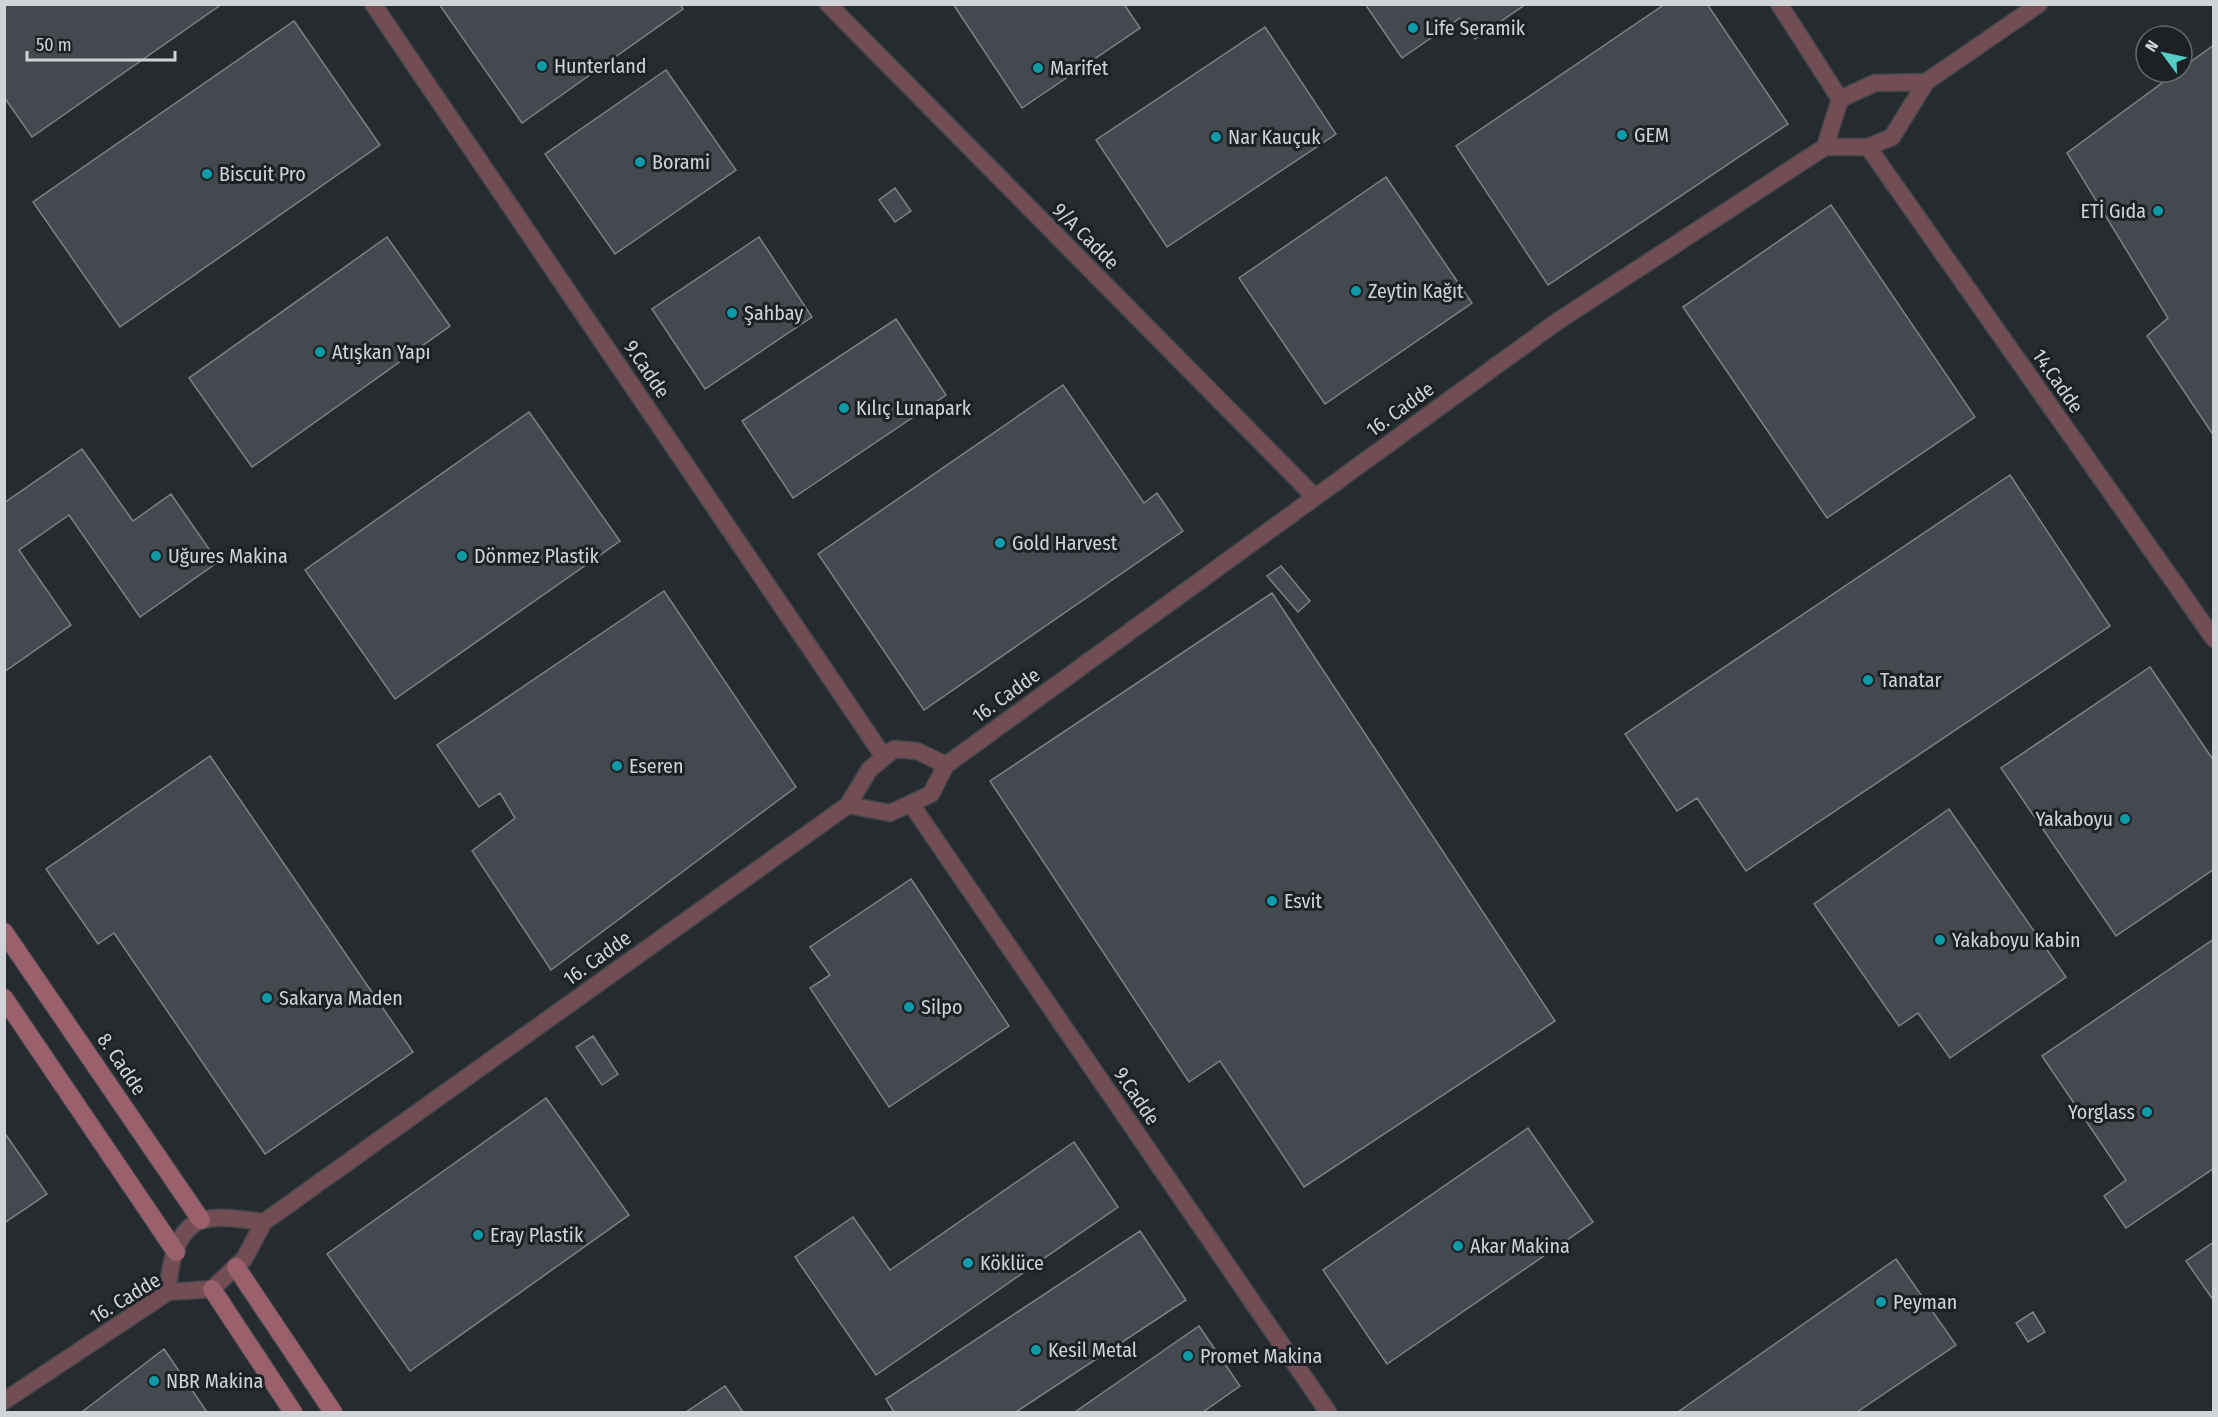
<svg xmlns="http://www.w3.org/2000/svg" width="2218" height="1417" font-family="'Fira Sans Condensed',sans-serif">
<rect width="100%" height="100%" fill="#262b30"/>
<path fill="#44494f" stroke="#7d8289" stroke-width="1.5" d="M4,4H222L32,137L4,97Z
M439,4H680L683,9L522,123Z
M953,4H1124L1140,28L1022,108Z
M1365,4H1526L1475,39L1460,18L1402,58Z
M1665,4H1707L1788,124L1548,285L1456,146Z
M294,21L380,145L120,327L33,202Z
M1265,27L1336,134L1167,247L1096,140Z
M2214,45V436L2147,336L2168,318L2067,153L2177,72H2182V68Z
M666,70L736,170L615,254L545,154Z
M1386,177L1472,303L1325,404L1239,278Z
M895,188L911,211L895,222L879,200Z
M1831,205L1975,417L1827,518L1683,307Z
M387,237L450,326L252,467L189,378Z
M759,237L812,317L705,389L652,309Z
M896,319L946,395L793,498L742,421Z
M1063,385L1144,503L1157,493L1183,531L924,710L818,554Z
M529,412L620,541L395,699L305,570Z
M82,449L133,521L171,494L218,562L140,617L69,515L19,550L71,625L4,672V503Z
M2010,475L2110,626L1746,871L1697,798L1677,811L1625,734Z
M1281,566L1310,601L1298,612L1267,576Z
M664,591L796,787L551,970L472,851L515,818L500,793L479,807L437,745Z
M1272,593L1555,1021L1304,1187L1220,1061L1189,1082L990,781Z
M2150,667L2214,761V869L2116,936L2001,768Z
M210,756L413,1052L265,1154L114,933L98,944L46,869Z
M1949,809L2066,977L1950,1058L1918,1013L1899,1026L1814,904Z
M911,879L1009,1026L889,1107L810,988L830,975L810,947Z
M2214,939V1168L2126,1228L2104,1196L2126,1180L2042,1056Z
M593,1036L618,1074L602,1085L576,1047Z
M546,1098L629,1215L410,1371L327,1254Z
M1528,1128L1593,1222L1387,1364L1323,1270Z
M4,1132L47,1194L4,1223Z
M1074,1142L1118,1207L876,1375L795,1257L853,1217L890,1270Z
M1140,1231L1186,1300L1016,1412H894L886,1399Z
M2214,1242V1301L2186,1261Z
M1896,1259L1956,1345L1857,1412H1678Z
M2033,1312L2045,1332L2028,1342L2016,1323Z
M1199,1326L1240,1386L1203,1412H1075Z
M164,1349L207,1412H82Z
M725,1386L743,1412H686Z"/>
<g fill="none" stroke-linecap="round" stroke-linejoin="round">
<g stroke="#41464b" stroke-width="19">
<path id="street" d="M373,4L884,757
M828,4L1315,497
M1779,4L1840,99
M1825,147L1840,99L1875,83L1926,82
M1868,147L2214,639
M911,804L1328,1412
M848,805L869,770L894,749L917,751L946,765
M168,1292C169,1269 175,1228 203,1220C222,1215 245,1220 264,1222
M4,1401L168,1292L212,1289L244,1259L264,1222L848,805L890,813L931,794L946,765L1558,321L1825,147H1868L1892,137L1926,82L2039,4"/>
</g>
<g stroke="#41464b" stroke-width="20">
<path id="secondary" d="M4,932L201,1220
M4,998L176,1252
M236,1267L333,1412
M212,1289L293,1412"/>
</g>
<use href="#street" stroke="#724e54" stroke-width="16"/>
<use href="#secondary" stroke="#9a616c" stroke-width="18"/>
</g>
<g fill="#0f9aa8" stroke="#1c2126" stroke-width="2">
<circle cx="1413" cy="28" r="6"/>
<circle cx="542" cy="66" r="6"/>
<circle cx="1038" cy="68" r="6"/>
<circle cx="1622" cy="135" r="6"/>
<circle cx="1216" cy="137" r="6"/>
<circle cx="640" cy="162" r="6"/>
<circle cx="207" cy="174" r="6"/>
<circle cx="2158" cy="211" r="6"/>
<circle cx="1356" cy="291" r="6"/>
<circle cx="732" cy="313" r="6"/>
<circle cx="320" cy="352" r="6"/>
<circle cx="844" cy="408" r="6"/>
<circle cx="1000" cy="543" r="6"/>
<circle cx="156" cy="556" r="6"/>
<circle cx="462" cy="556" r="6"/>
<circle cx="1868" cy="680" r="6"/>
<circle cx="617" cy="766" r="6"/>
<circle cx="2125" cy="819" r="6"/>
<circle cx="1272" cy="901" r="6"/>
<circle cx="1940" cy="940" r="6"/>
<circle cx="267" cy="998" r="6"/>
<circle cx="909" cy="1007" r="6"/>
<circle cx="2147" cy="1112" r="6"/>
<circle cx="478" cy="1235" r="6"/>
<circle cx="1458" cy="1246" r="6"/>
<circle cx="968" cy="1263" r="6"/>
<circle cx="1881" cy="1302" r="6"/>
<circle cx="1036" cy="1350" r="6"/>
<circle cx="1188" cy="1356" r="6"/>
<circle cx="154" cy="1381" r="6"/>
</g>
<g text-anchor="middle" stroke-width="6" stroke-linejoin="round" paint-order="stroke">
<g font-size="20" fill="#d1d4d7" stroke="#1c2126" text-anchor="start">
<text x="1425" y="35">Life Seramik</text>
<text x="554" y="73">Hunterland</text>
<text x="1050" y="75">Marifet</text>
<text x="1634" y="142">GEM</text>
<text x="1228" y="144">Nar Kauçuk</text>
<text x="652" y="169">Borami</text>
<text x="219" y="181">Biscuit Pro</text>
<text x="2146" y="218" text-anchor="end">ETİ Gıda</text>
<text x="1368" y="298">Zeytin Kağıt</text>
<text x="744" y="320">Şahbay</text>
<text x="332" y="359">Atışkan Yapı</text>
<text x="856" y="415">Kılıç Lunapark</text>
<text x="1012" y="550">Gold Harvest</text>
<text x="168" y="563">Uğures Makina</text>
<text x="474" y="563">Dönmez Plastik</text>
<text x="1880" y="687">Tanatar</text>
<text x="629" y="773">Eseren</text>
<text x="2113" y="826" text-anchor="end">Yakaboyu</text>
<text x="1284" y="908">Esvit</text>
<text x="1952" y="947">Yakaboyu Kabin</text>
<text x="279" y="1005">Sakarya Maden</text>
<text x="921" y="1014">Silpo</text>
<text x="2135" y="1119" text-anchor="end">Yorglass</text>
<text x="490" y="1242">Eray Plastik</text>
<text x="1470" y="1253">Akar Makina</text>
<text x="980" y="1270">Köklüce</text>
<text x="1893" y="1309">Peyman</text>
<text x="1048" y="1357">Kesil Metal</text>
<text x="1200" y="1363">Promet Makina</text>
<text x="166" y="1388">NBR Makina</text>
</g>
<g font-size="20" fill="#d1d4d7" stroke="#1c2126">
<text transform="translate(1086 236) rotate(45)" y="7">9/A Cadde</text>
<text transform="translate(647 369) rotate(56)" y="7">9.Cadde</text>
<text transform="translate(2058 381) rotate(55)" y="7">14.Cadde</text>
<text transform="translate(1400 409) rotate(-36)" y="7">16. Cadde</text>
<text transform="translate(1006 695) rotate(-36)" y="7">16. Cadde</text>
<text transform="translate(597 958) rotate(-36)" y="7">16. Cadde</text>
<text transform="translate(122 1064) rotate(56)" y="7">8. Cadde</text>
<text transform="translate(1137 1096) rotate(56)" y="7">9.Cadde</text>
<text transform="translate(125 1298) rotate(-31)" y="7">16. Cadde</text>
</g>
</g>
<rect width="2218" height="1417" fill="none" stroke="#d1d4d7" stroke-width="12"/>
<g transform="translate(2164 54) rotate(303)"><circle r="28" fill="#1c2126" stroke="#64696d" stroke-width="1.5"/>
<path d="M0-4.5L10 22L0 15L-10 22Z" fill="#54cdc7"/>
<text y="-9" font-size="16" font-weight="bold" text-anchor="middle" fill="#d1d4d7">N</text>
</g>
<path d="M27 51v9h148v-9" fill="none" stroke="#d1d4d7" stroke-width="3"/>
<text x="36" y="51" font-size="18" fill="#d1d4d7" stroke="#1c2126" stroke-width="4.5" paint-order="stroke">50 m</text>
</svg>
